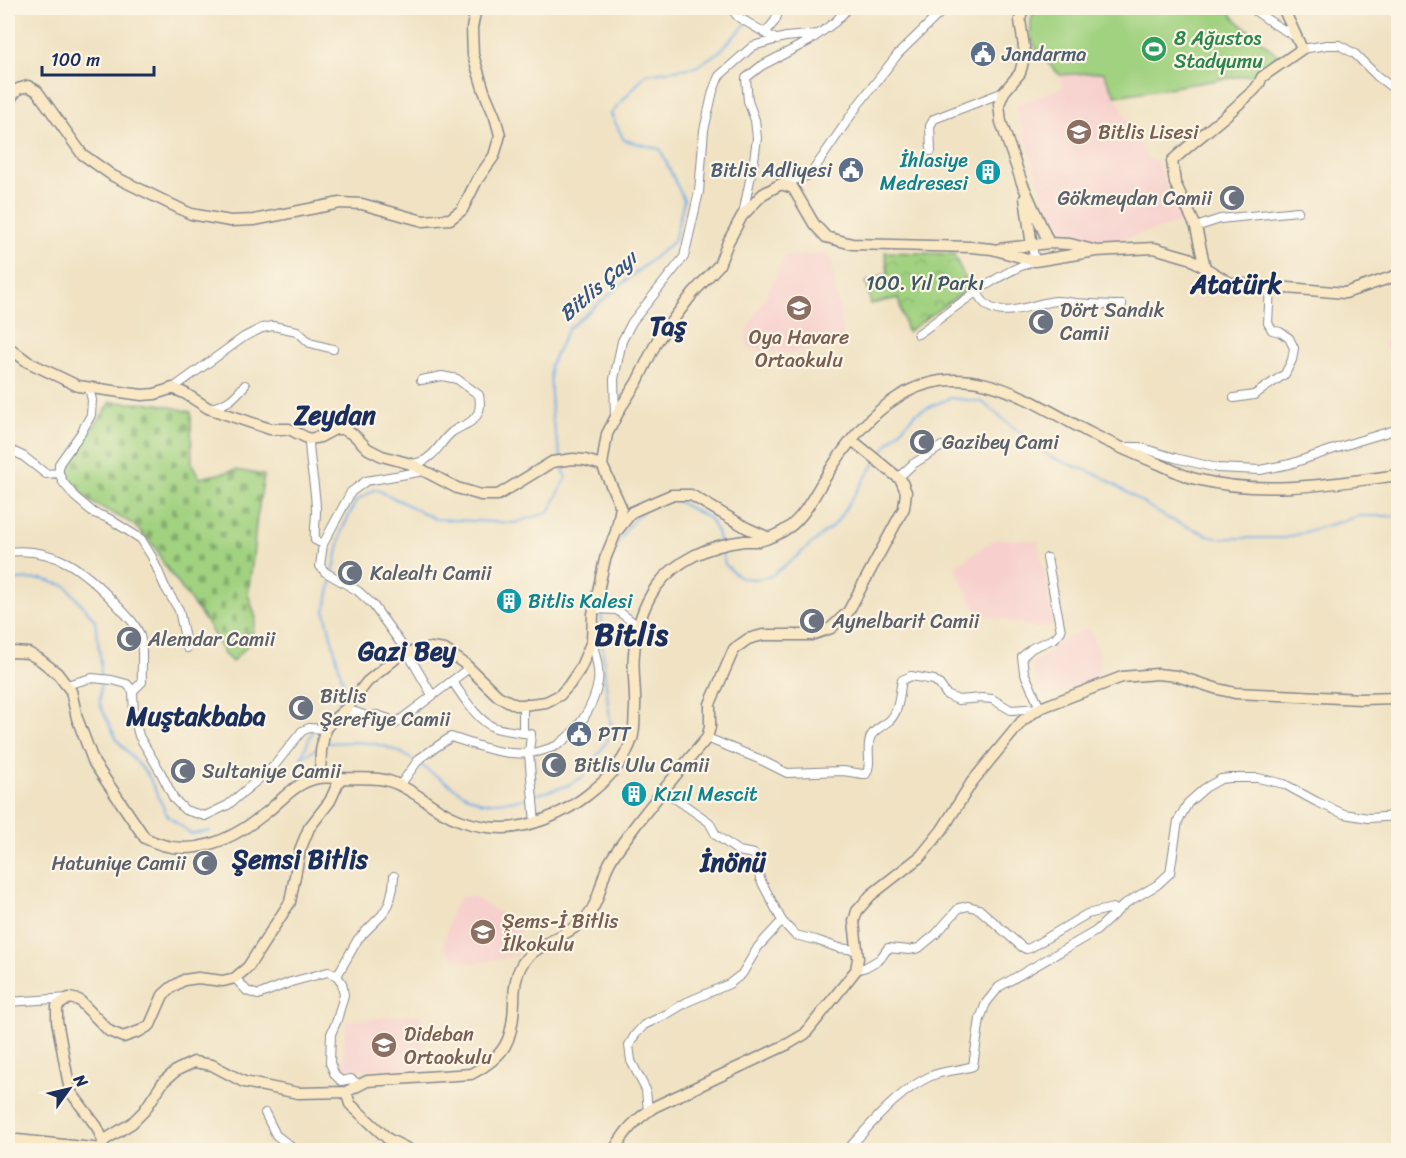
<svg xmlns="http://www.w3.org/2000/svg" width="1406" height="1158" font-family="Sriracha,sans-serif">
<defs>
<pattern id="cemetery-stones" width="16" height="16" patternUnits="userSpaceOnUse" patternTransform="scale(1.5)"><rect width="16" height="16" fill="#a1d280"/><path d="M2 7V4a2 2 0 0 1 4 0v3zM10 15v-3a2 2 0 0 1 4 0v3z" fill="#82ab6c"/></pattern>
<pattern id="park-crowns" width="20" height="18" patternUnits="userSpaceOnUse" patternTransform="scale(1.5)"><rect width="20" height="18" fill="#a1d280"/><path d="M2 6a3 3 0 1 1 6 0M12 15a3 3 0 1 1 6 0" fill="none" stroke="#82ab6c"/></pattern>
</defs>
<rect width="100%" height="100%" fill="#fcf5e5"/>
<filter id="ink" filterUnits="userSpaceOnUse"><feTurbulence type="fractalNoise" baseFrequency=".0167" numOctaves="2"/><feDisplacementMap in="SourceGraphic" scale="12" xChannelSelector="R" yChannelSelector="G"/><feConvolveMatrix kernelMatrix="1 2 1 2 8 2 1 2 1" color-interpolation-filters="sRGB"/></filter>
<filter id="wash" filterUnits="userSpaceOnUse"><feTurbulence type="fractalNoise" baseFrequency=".008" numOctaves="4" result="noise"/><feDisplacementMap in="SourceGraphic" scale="24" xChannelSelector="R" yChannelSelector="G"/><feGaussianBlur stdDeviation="1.35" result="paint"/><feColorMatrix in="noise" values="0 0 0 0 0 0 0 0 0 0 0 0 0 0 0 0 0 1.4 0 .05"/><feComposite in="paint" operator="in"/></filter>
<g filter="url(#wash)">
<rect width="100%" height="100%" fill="#f0e2c3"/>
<path fill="#f7d0cd" d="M1103,72L1148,159L1157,161L1182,222L1109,243L1056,238L1015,105L1063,87L1060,75Z
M830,253L844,341L789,354L748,348L746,338L749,326L769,290L786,254L794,256Z
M1392,331L1398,333V360L1383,344Z
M995,539L1038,540L1053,625L1038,628L977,613L955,566Z
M1089,628L1099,653L1101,680L1043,697L1037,685L1032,663L1052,649L1065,638Z
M472,896L518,924L521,939L517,956L473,964L455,959L443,947L452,910L459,898Z
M422,1014L425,1070H342L346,1021Z"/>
<path fill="#a1d280" stroke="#5e806f" stroke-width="1.5" d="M1034,8H1227L1234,18L1278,55L1255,74L1116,96L1103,72L1060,75C1037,53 1024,41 1034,8Z"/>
<path fill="url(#cemetery-stones)" stroke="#5e806f" stroke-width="1.5" d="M111,402L159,404L191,412L192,464L200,478L236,470L264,475L256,524L253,557L248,594L256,618L250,643L232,662L223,653L209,626L164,564L155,547L133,524L91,502L68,478L69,463Z"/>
<path fill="url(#park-crowns)" stroke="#5e806f" stroke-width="1.5" d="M885,252L954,254L969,288L907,332L898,298L871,304L866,282L888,273Z"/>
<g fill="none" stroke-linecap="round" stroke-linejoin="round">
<path stroke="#75afe6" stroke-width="2" d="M561,458L552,419L550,366L568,329L674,241L684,200L660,149L624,140L611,114L646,74L696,67L720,51L745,25L753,8
M878,459L887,445L916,413L950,398L982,402L1050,457L1101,476L1167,518L1215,538H1285L1359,516H1398
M675,500L710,519L717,532L720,544
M721,549L725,564L733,572L742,578L758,579L771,576L796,557L836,523L875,463
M8,582L13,580L42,579L66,586L95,620L101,663L100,705L117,740L148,775L167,815L191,834L210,831
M603,607C606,571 614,536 642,512
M602,633V612
M316,725L318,721L338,707L343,683L325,612L342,530L356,501L376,489L435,519L514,523L549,512L566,478L562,464
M327,743L355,742L370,743L384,746L402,753L464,794L483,803L520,800L529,797
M301,758L316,749
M301,758L313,730
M535,795L566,786L583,777L607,741L611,727L605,678L602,639"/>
</g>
</g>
<g filter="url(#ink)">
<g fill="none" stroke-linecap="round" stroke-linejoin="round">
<g stroke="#868890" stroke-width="10">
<path id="street" d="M732,8V9L738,17L777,40
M1251,8L1274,24L1296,37
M765,33L775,21L780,8
M1302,49L1327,45H1339L1355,54L1377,76L1398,92
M931,151L930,126L934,119L1004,92
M782,184L810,175L858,105L898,54L941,12L950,8
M743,214L754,160L757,138L755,120L748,101L746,78L761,66L809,41L835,22L848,8
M1196,227L1220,219L1298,211
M977,292C993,327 1029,303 1056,301C1062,301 1069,302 1075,303C1091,304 1106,305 1122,305
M918,334C953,310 995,273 1035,261L1032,246
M89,388L92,400L91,415L81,433L59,464V473L63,482L75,497L94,513L108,518L141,539L152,557L165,587L179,610L187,648
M173,388L244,337L262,328L273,326L297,331L310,343L333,349
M1234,398L1254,395L1285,374L1292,360L1294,348L1289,338L1280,332L1272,330L1268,323L1270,287
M210,408C228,404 233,399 245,385
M615,416L614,379L622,341L632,322L684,257L699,192L704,130L713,91L719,76L753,46L785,37L819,34
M309,439C309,463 316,487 316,511C316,521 314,530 315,540L323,544
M1124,447H1139L1175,458L1217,468L1260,470L1290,464L1358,441L1398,429
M8,449L23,456L46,474L59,473
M412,464C418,463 424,462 429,457C438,451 442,440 452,432C460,426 473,424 478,413C481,407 480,402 479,395L457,379L442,376L421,380
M424,471L366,481L351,492L323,544L320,566L325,572L358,591L373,605L407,652L432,695
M898,478L913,464L942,446
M8,552C56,547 84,570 115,603C124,613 136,623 140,636C144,650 141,668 142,682L133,691
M594,609L617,610L639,627
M592,636L637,640
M452,681C463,696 475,718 493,727C504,731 519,732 531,734L529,754L535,823
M66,685L92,678L112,680L127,684L133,691L134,716L139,736L160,771L174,799L185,810L205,816L228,805L274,766L302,731L309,728L325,729
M346,709L367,716L377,715L389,719L395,724L469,668
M523,733V705
M707,738L759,759L787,773L843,771L863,774H866C873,763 865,748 871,736C875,729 883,726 889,721C900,711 899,694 902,680L911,676L934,680L939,684L947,695L958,700L982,698L992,699L1011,710L1040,708L1024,672L1022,657L1032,648L1055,638L1061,631L1047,558
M400,785L420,758L451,737C476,745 502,756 528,753C535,753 554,748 559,744C579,730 594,706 598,682C600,669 595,653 592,641
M663,790L709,822L716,835L738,851L754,854L758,867L760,879L769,896L782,921L795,935L816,940L839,948L857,950
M856,970L866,967L880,959L888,948L909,950L919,948L936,934L959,908L968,906L979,909L1022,947L1026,949L1030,948L1087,914L1113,908L1117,911
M337,976L358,939L382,915L389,904L393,888L394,876
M235,978L247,991L258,995L291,982L328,972L337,976L342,983L344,995L337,1020L331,1034L330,1063L335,1075L341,1081L351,1079L360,1085
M8,1002L69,998
M648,1111L646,1090L631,1061L629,1045L635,1035L644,1025L667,1014L687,1002L729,984L742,974L758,947L782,921
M265,1113L276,1135L295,1150
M847,1150C872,1124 897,1091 931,1076C944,1070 959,1071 973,1066L980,1019L986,1003L999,987L1096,931L1126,903L1157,885L1170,873L1178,821L1188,803L1205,788L1221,779L1230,778H1258L1284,784L1317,802L1344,814L1368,818L1398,816"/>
</g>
<g stroke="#868890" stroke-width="13">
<path id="secondary" d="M1023,8L1020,20L1025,54L1020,73L1004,92L999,104L1001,122L1022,183L1049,243
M8,101L18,89L28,86L37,91L82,154L113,176L191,214L230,221L254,220L340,203L362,204L423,221L450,219L462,210L477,180L494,156L500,135L495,117L484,91L473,55L472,28L476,8
M1025,198L1032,246
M999,249L1049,243L1070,244L1093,250
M1205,268L1196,227L1175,183L1172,161C1195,139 1222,121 1244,99C1252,92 1259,87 1262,77L1302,49L1283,8
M8,347L28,362L78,386L142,395L155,394L173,388L186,394L208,408L270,429H289L309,439L320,437L335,429H343L354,435L368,449L382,456L411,464L457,488L481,495H498L552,462L573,459L585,460L602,465
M617,531L632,512L650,504L671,495H691L747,528L767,537
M8,653L13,652L28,653L39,659L57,673L71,691L77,718L94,763L145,838C189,861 231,841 267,812C283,799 296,782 318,778C326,777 333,778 342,778C364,779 382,775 403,787C417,794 429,804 443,812C466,826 499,832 526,825C551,819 575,806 595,789C611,776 625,760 632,739C635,730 634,719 635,708C636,690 632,671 634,653C636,630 642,607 656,587C677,559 710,545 744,541C745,541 758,541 759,541C768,539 781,533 788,528C805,516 814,495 825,478C844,447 867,416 898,397C965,355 1029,400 1088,432C1111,444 1135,454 1159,464C1171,469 1183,476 1196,479C1262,496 1332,484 1398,475
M320,778L321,751L325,729L331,722L346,709L367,682L401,654L431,648L445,650L465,664L498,696L516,705H523L546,702L560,695L569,685L580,669L592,641L593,614L605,559L616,532L621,507L602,465L607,434L621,407L637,382L657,341L693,293L719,265L728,242L742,216L763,194L781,184L793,188L814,224L826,237L852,244L971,247L992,249L1035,261L1096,251L1154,248L1189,258L1230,283L1345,293L1398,275
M346,1092L350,1104L388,1139L410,1150
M8,1139L102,1149
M103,1141L132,1123L144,1111L164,1081L177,1070L194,1062L212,1065L244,1082L298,1093L346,1092L367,1081L471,1074C505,1056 513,1041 514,1002C514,990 515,977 521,966C533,943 573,936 589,914C600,900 600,883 607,868C613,853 626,839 635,826C658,796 682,767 707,738L710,727V704L734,649L748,639L763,635H811L831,628L848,612L904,508L906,492L901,480L852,440
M102,1150L103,1141L97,1127L70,1091L57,1021V1006L69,998L79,1000L109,1031L123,1037L140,1031L150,1025L163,995L172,987L184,980L198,978L223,981L235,978L248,967L290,902L300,850L309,828L330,801L340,779
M614,1150C626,1130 634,1121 654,1107L788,1044L805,1034L856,970L858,958L854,921L857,911L871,895L921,856L942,830L972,782L1022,721L1040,708L1122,677L1157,674L1177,676L1218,689L1235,693L1361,699L1398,698"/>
</g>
<use href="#street" stroke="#fff" stroke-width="8"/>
<use href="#secondary" stroke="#fae7c3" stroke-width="10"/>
</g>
</g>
<defs>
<g id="stadium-disc" transform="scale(1.35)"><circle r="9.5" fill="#2e9e5b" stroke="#fcf5e5"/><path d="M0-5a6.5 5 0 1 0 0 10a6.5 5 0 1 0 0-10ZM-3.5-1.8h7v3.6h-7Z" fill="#fff"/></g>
<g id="civic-disc" transform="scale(1.35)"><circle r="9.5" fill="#5c6f8a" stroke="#fcf5e5"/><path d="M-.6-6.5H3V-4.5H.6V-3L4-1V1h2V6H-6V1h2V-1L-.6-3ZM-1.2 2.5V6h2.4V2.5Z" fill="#fff"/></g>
<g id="school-disc" transform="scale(1.35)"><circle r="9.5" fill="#8d6e63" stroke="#fcf5e5"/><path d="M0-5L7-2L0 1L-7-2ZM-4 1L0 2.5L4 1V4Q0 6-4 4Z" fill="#fff"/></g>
<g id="building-disc" transform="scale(1.35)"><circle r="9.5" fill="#0f9aa8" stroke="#fcf5e5"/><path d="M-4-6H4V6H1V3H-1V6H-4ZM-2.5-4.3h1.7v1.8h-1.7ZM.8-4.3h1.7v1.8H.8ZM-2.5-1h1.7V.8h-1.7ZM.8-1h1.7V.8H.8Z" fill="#fff"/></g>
<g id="mosque-disc" transform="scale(1.35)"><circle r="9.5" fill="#6b7280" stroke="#fcf5e5"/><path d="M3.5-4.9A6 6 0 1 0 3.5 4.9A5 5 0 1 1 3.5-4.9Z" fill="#fff"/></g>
</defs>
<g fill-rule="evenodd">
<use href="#stadium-disc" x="1154" y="49"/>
<use href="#civic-disc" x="983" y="54"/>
<use href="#school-disc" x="1079" y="132"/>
<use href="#civic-disc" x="851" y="170"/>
<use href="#building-disc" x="988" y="172"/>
<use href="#mosque-disc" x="1232" y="198"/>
<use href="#school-disc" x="799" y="308"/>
<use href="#mosque-disc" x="1041" y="322"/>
<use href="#mosque-disc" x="922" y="442"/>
<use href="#mosque-disc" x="350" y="573"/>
<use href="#building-disc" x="509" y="601"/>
<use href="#mosque-disc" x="812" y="621"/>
<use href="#mosque-disc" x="129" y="639"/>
<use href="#mosque-disc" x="301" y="708"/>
<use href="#civic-disc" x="579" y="734"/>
<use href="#mosque-disc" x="554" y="765"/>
<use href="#mosque-disc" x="183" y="771"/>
<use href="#building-disc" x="634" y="794"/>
<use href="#mosque-disc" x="205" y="863"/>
<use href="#school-disc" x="483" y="932"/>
<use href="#school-disc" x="384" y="1045"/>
</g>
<g text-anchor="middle" stroke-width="4.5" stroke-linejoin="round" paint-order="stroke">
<g font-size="20" fill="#27864d" stroke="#fcf5e5" text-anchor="start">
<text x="1174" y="45">8 Ağustos<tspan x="1174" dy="23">Stadyumu</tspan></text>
</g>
<g font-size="20" fill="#4e5e75" stroke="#fcf5e5" text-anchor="start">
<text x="1002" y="61">Jandarma</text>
<text x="832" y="177" text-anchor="end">Bitlis Adliyesi</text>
<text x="598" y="741">PTT</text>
</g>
<g font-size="20" fill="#785e54" stroke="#fcf5e5" text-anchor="start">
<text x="1098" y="139">Bitlis Lisesi</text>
<text x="799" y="344" text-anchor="middle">Oya Havare<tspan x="799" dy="23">Ortaokulu</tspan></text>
<text x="502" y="928">Şems-İ Bitlis<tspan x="502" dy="23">İlkokulu</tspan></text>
<text x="404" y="1041">Dideban<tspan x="404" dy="23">Ortaokulu</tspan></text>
</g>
<g font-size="20" fill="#0d838f" stroke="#fcf5e5" text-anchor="start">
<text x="968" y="167" text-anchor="end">İhlasiye<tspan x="968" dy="23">Medresesi</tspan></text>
<text x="528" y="608">Bitlis Kalesi</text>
<text x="654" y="801">Kızıl Mescit</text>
</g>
<g font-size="20" fill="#5b616d" stroke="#fcf5e5" text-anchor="start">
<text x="1212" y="205" text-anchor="end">Gökmeydan Camii</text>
<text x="1060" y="317">Dört Sandık<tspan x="1060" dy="23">Camii</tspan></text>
<text x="942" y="449">Gazibey Cami</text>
<text x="370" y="580">Kalealtı Camii</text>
<text x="832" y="628">Aynelbarit Camii</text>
<text x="148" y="646">Alemdar Camii</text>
<text x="320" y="703">Bitlis<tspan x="320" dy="23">Şerefiye Camii</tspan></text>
<text x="574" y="772">Bitlis Ulu Camii</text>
<text x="202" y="778">Sultaniye Camii</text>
<text x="186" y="870" text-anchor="end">Hatuniye Camii</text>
</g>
<g font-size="20" fill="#3c5866" stroke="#fcf5e5">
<text x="925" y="290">100. Yıl Parkı</text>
</g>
<g font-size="21" font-style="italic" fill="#365587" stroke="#fcf5e5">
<text transform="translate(598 286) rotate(-41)" y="7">Bitlis Çayı</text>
</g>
<g font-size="26" font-weight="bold" fill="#1b2f5e" stroke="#fcf5e5">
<text x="1236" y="293">Atatürk</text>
<text x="668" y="335">Taş</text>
<text x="335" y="424">Zeydan</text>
<text x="407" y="660">Gazi Bey</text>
<text x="196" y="725">Muştakbaba</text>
<text x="300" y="868">Şemsi Bitlis</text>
<text x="733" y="871">İnönü</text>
</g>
<g font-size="32" font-weight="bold" fill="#1b2f5e" stroke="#fcf5e5">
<text x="631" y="645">Bitlis</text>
</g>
</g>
<rect width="1406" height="1158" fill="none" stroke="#fcf5e5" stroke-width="30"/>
<g transform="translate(69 1089) rotate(56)" stroke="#fcf5e5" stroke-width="4.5" paint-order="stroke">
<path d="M0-4.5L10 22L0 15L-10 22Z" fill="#1b2f5e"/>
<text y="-9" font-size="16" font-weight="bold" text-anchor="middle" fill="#1b2f5e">N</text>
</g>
<path d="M42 66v9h112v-9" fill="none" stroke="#1b2f5e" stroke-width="3"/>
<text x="51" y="66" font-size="18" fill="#1b2f5e" stroke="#fcf5e5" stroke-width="4.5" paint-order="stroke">100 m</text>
</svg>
